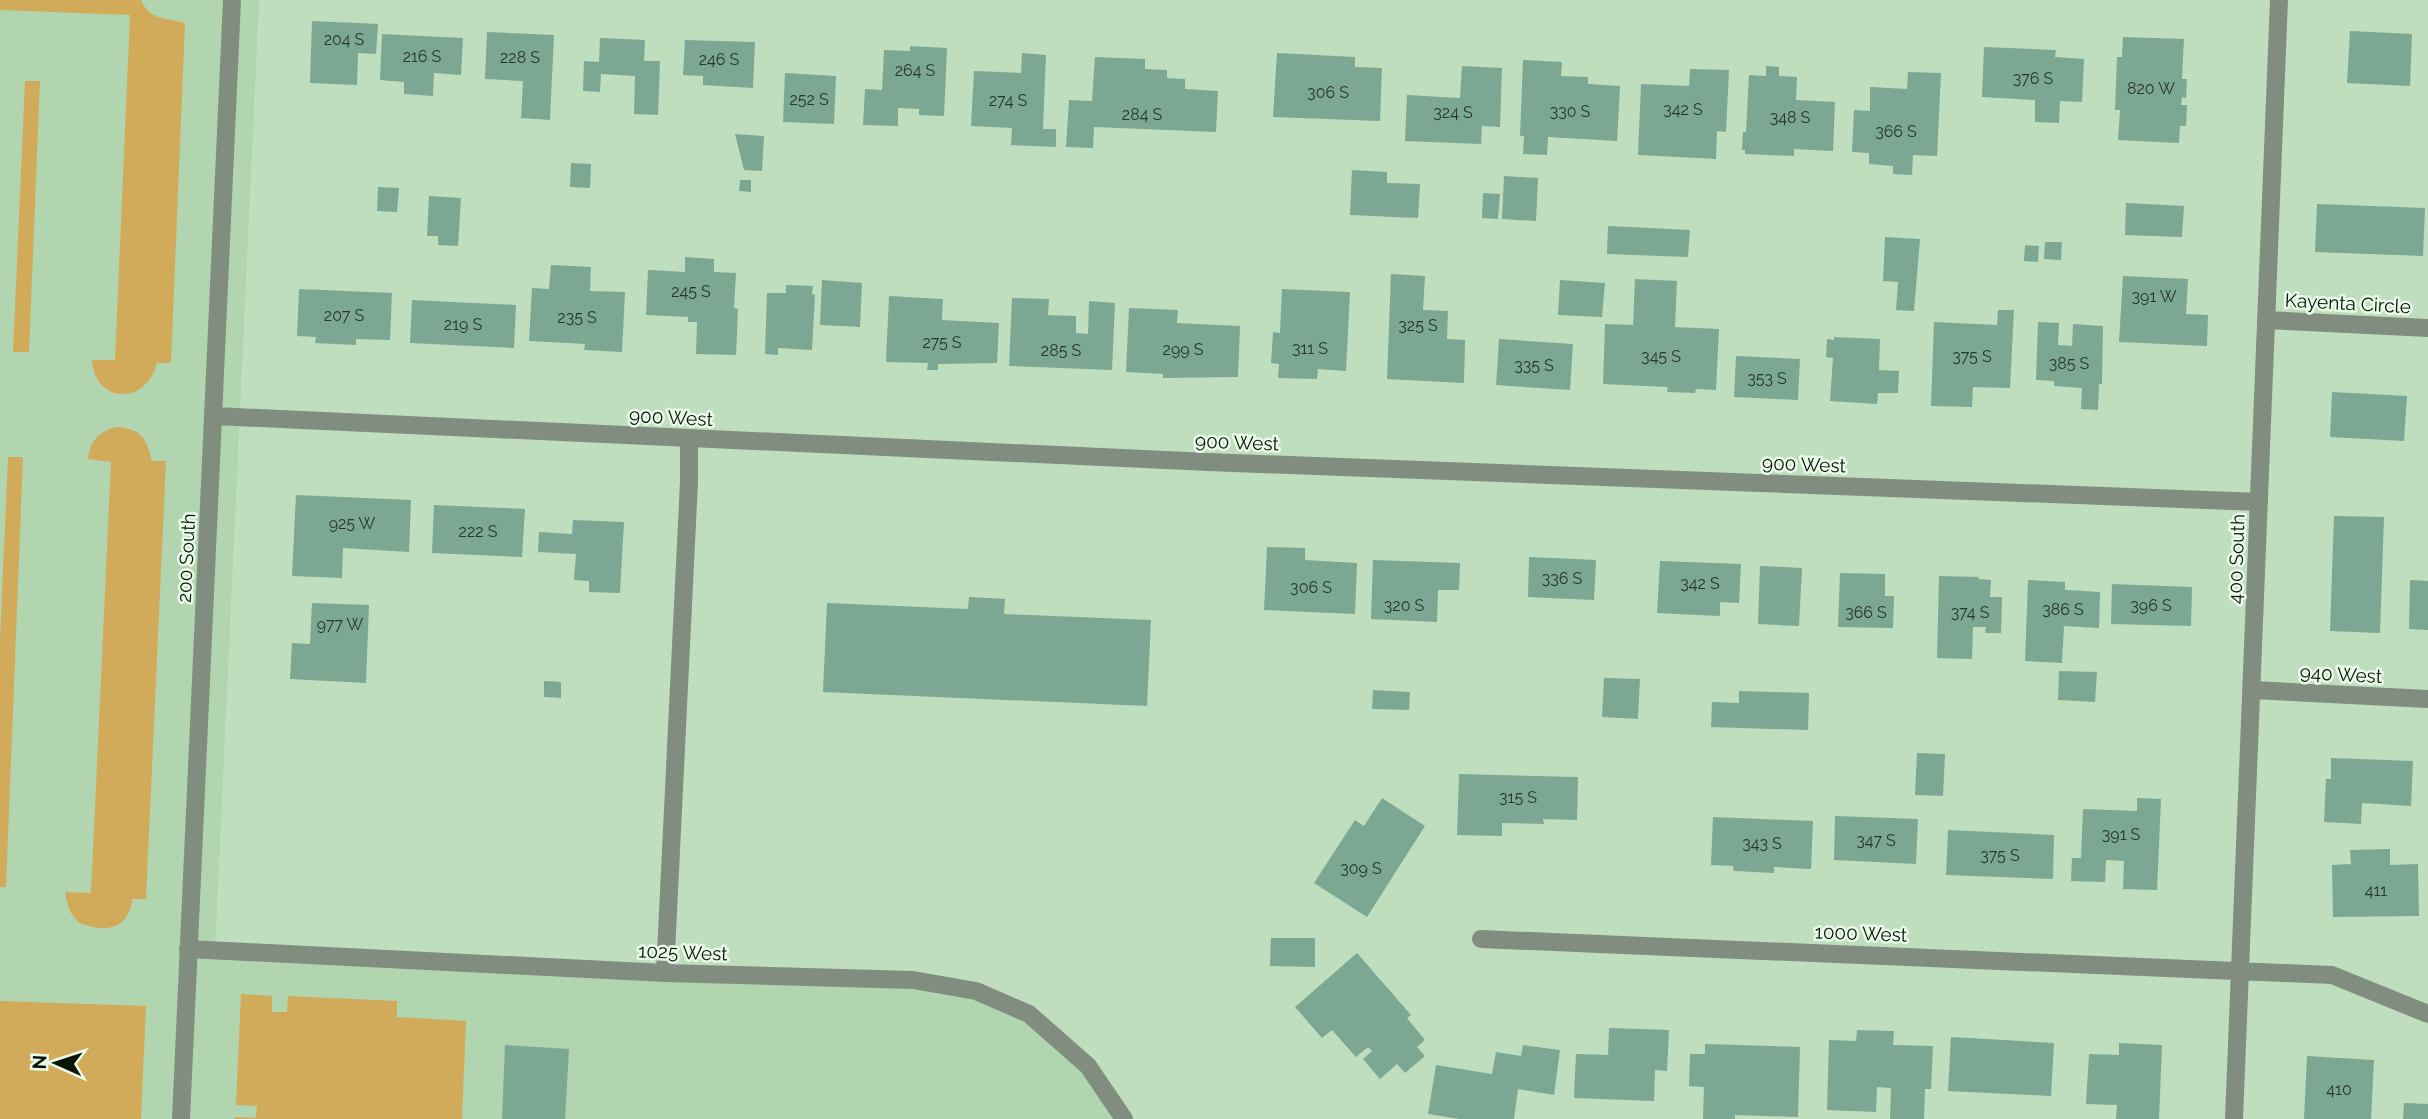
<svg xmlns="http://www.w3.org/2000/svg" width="2428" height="1119" font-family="Raleway,sans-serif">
<rect width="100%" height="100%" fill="#bfdebd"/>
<path fill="#b0d5af" d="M0,0H259L215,950L913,980L1029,1014L1124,1119H0Z"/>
<path fill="#d2ab5a" d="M0,0H141C149,20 167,18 185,23L171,363H157C146,406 95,404 92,360H115L130,15L0,10Z
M25,81H40L29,352H13Z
M117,427C142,429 146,438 152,461H166L146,899H132C130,923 113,933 89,926C84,925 78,923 75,918C68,911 67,901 65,892L91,893L111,462L88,459C90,441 100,430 117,427Z
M8,457H23L6,887H0V639Z
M241,994L272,996V1012H287L288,996L397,1001V1017L466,1021L462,1119H235V1117L256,1118L257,1106L236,1105Z
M0,1001L146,1006L141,1119H0Z"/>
<path fill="#7ca792" d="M312,21L378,24L376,54L358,53L357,85L310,83Z
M2350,31L2412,34L2410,86L2347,83Z
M487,32L554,35L550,120L521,118L523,81L485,79Z
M382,34L463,38L461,75L434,73L433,96L404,94V82L380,80Z
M2123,37L2184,39L2182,79H2187L2186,98L2182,97L2181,105H2187L2186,126H2180L2179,143L2118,140L2120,110H2115L2117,57H2122Z
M600,38L645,40L644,61H660L658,115L634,114L635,76L601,74L600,92L583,91L584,61L599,62Z
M685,40L755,42L753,88L703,85V76L683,75Z
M910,46L947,48L944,116L919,115V109L898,108V126L863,125L865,89L882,90L884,50L910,51Z
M1984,47L2056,50L2055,57L2084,59L2082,102L2060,101L2059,123L2035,122V100L1982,97Z
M1022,53L1046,55L1043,129H1056V147L1011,145L1012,128L971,126L974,71L1021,73Z
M1277,53L1355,57V67L1382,68L1380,121L1273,117Z
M1095,57L1145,59V69L1167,70V78L1185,79V89L1218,91L1216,132L1094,127L1093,148L1066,147L1069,100L1092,101Z
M1523,60L1562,62L1561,76L1588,77V84L1620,86L1617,141L1548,137L1547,155L1523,154L1524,136H1520Z
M1462,66L1502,68L1500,127L1482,126L1481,144L1405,141L1407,95L1460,98Z
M1766,66L1779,67V76L1797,77L1796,100L1835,102L1833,151L1794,149V156L1745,154V150H1742L1743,132H1746L1749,75L1766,76Z
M1690,69L1729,70L1726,132L1717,131L1716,159L1638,155L1641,84L1689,86Z
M1908,72L1941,73L1937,156L1913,155L1912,175L1893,174V166L1869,164V153L1852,152L1854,110L1870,111V87L1907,89Z
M785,73L836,76L834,124L783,122Z
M735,134L764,136L762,171L744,170Z
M571,163L591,164L590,188L570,187Z
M1352,170L1387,172V183L1420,184L1418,218L1350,215Z
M1504,176L1538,178L1536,221L1502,219Z
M740,180H751V192L739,191Z
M378,187L399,188L397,212L377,211Z
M1483,193L1500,194L1498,219L1482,218Z
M429,196L461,198L458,246L438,245V236H427Z
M2126,203L2184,206L2182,237L2125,235Z
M2317,204L2425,208L2423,256L2315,252Z
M1608,226L1690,230L1688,257L1607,254Z
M1885,237L1920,239L1914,311L1896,310L1898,282L1883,281Z
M2045,242H2062L2061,260L2044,259Z
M2025,245L2039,246L2038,262L2024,261Z
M685,257L714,259V272L736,273L734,308L738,309L736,355L696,354L697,322H688V317L646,315L648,270L685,272Z
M551,265L591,267L590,291L625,292L622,352L584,350L585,344L529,341L532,288L549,289Z
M1391,274L1425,276L1423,310L1448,311L1447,339L1465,340L1464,383L1387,379Z
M2123,276L2188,279L2186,314L2208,315L2207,346L2119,342Z
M1635,279L1677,281L1675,327L1719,329L1716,390L1696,389L1695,393L1667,392L1668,387L1603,384L1605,324L1633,325Z
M822,280L862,283L860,327L820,325Z
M1560,280L1605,283L1602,317L1558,315Z
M786,285L813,286L812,294L815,295L812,350L778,348V355L765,354L767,293H786Z
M299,289L392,293L390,340L356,339V345L315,343L316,337L297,336Z
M1282,289L1350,292L1346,371L1318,369L1317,379L1278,378L1279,364L1271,363L1273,332L1280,333Z
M889,296L943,299L942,320L999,323L997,363L938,364V370H927L928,363L886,362Z
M1012,298L1049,299L1048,315L1076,316V333L1088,334L1089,301L1115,303L1112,370L1009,366Z
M412,300L516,305L514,348L410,343Z
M1129,308L1178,310L1177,323L1240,326L1238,377L1163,378V374L1126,372Z
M1998,310H2014L2010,388L1973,387L1972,407L1931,406L1934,322L1997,325Z
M2038,322L2059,323L2058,345L2072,346L2073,324L2103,326L2102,384H2099L2098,410L2081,409L2082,388L2054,386V381L2036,380Z
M1834,337L1880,339L1879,370L1899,371L1898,393H1878L1877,404L1830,401L1833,358L1826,357L1827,339L1834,340Z
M1499,339L1573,344L1570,390L1496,385Z
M1736,356L1800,359L1798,400L1734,397Z
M2332,392L2407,396L2404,441L2330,437Z
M296,495L411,500L409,552L343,548L342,578L292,576Z
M434,505L525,509L522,557L432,553Z
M2334,516L2384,517L2380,633L2330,631Z
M573,520L624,522L620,593L589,592V581L574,580L576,554L538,552L539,532L572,534Z
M1267,547L1305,548V560L1357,563L1355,614L1264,610Z
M1529,557L1596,560L1594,600L1528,597Z
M1373,560L1460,563L1459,590H1438L1437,622L1371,619Z
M1660,561L1741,564L1739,603L1720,602V616L1657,613Z
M1760,566L1802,568L1799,626L1758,624Z
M1840,573L1885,574V596H1894L1893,628L1838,627Z
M1939,576L1979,577L1978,579L1991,580L1990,597H2002L2001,633H1985L1986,627H1973L1972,659L1937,658Z
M2028,580L2065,582V590L2100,592L2099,628L2064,626L2062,663L2025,661Z
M2410,580L2428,581V630L2409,629Z
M2112,584L2192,587L2191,626L2111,624Z
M969,597L1005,599L1004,614L1151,620L1147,706L823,692L827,603L968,609Z
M312,603L369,605L366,683L290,679L292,643L310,644Z
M2059,671L2097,672L2095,702L2058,700Z
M1604,678L1640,679L1638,719L1602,717Z
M544,681L561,682V698L544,697Z
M1373,690L1410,692L1409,710L1372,709Z
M1739,691L1809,693L1808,730L1711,727L1712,702L1739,703Z
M1917,753L1945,754L1943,796L1915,795Z
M2331,758L2413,761L2411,806L2362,803L2361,824L2324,822L2326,779H2331Z
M1459,774L1578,777L1577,820L1543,819L1544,824L1502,823V836L1457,835Z
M1382,798L1425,826L1367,917L1314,883L1355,820L1364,826Z
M2137,798L2161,799L2157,890L2123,889L2124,861L2106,860L2105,882L2071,881L2072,858H2081L2083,809L2137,811Z
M1835,816L1918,819L1916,864L1834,860Z
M1713,817L1813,821L1811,869L1774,867V873L1734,871L1733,866L1711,865Z
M1948,830L2054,835L2053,879L1946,875Z
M2390,849V865L2418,864L2419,916L2333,917L2332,865L2351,864L2350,850Z
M1271,938H1315V967L1270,966Z
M1357,953L1411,1015L1407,1018L1425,1040L1417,1047L1425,1056L1405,1073L1397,1064L1380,1079L1363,1059L1372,1051L1368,1047L1356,1057L1332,1030L1322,1038L1295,1007Z
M1609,1028L1669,1030L1667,1071L1655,1070L1654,1101L1574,1098L1576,1054L1608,1055Z
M1857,1030L1894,1031L1893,1045L1933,1046L1931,1089H1925L1924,1119H1890L1891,1088L1877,1087L1876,1112L1827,1110L1829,1040L1856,1041Z
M1951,1037L2054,1043L2051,1096L1948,1091Z
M2119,1043L2162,1045L2159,1119H2116L2117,1105L2086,1104L2089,1054L2119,1055Z
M1705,1044L1800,1047L1798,1117L1735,1115V1119H1703L1704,1087L1689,1086L1690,1054H1705Z
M505,1045L569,1049L565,1119H502Z
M1523,1045L1560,1050L1554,1095L1518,1089L1514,1119H1459L1428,1114L1436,1065L1492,1074L1496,1052L1521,1056Z
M2307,1056L2374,1060L2371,1119H2304Z
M2404,1103L2428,1104V1119H2403Z"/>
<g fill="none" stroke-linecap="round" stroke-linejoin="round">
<path stroke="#808d7f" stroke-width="18" d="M2266,320L2428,328
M215,416L1208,462L2259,502
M2252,690L2428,699
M1481,939L2332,975L2428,1014
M188,949L665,973L913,980L976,991L1029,1014L1088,1066L1124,1119
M665,973L689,482V439
M181,1119L232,0
M2234,1119L2279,0"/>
</g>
<g text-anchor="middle" stroke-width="5" stroke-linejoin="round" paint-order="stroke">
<g font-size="16" fill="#26382a">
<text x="344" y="45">204 S</text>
<text x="422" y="62">216 S</text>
<text x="520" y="63">228 S</text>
<text x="719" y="65">246 S</text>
<text x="915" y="76">264 S</text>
<text x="2033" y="84">376 S</text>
<text x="2151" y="94">820 W</text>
<text x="1328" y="98">306 S</text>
<text x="809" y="105">252 S</text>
<text x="1008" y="106">274 S</text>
<text x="1683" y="115">342 S</text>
<text x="1570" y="117">330 S</text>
<text x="1453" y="118">324 S</text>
<text x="1142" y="120">284 S</text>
<text x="1790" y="123">348 S</text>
<text x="1896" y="137">366 S</text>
<text x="691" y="297">245 S</text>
<text x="2154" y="302">391 W</text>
<text x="344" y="321">207 S</text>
<text x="577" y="323">235 S</text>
<text x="463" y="330">219 S</text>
<text x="1418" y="331">325 S</text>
<text x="942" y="348">275 S</text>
<text x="1310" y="354">311 S</text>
<text x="1183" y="355">299 S</text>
<text x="1061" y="356">285 S</text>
<text x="1661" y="362">345 S</text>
<text x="1972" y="362">375 S</text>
<text x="2069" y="369">385 S</text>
<text x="1534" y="371">335 S</text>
<text x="1767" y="384">353 S</text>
<text x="352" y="529">925 W</text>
<text x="478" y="537">222 S</text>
<text x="1562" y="584">336 S</text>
<text x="1700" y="589">342 S</text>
<text x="1311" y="593">306 S</text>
<text x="1404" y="611">320 S</text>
<text x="2151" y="611">396 S</text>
<text x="2063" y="615">386 S</text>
<text x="1866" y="618">366 S</text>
<text x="1970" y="618">374 S</text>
<text x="340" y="630">977 W</text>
<text x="1518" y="803">315 S</text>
<text x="2121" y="840">391 S</text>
<text x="1876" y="846">347 S</text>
<text x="1762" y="849">343 S</text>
<text x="2000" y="861">375 S</text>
<text x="1361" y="874">309 S</text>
<text x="2376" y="896">411</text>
<text x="2339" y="1095">410</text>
</g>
<g font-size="19" fill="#091308" stroke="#eafae9">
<text transform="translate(2348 303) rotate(3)" y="7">Kayenta Circle</text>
<text transform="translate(671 417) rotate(3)" y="7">900 West</text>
<text transform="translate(1237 442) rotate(2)" y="7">900 West</text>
<text transform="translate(1804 464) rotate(2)" y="7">900 West</text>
<text transform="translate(186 558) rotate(-87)" y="7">200 South</text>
<text transform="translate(2236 559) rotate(-88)" y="7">400 South</text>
<text transform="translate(2341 674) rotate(3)" y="7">940 West</text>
<text transform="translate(1861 933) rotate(2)" y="7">1000 West</text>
<text transform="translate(683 952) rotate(2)" y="7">1025 West</text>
</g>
</g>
<g transform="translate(56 1063) rotate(273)" stroke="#eafae9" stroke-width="5" paint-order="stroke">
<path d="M0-5L12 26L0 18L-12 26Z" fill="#091308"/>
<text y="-10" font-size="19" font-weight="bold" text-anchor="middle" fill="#091308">N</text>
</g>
</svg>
